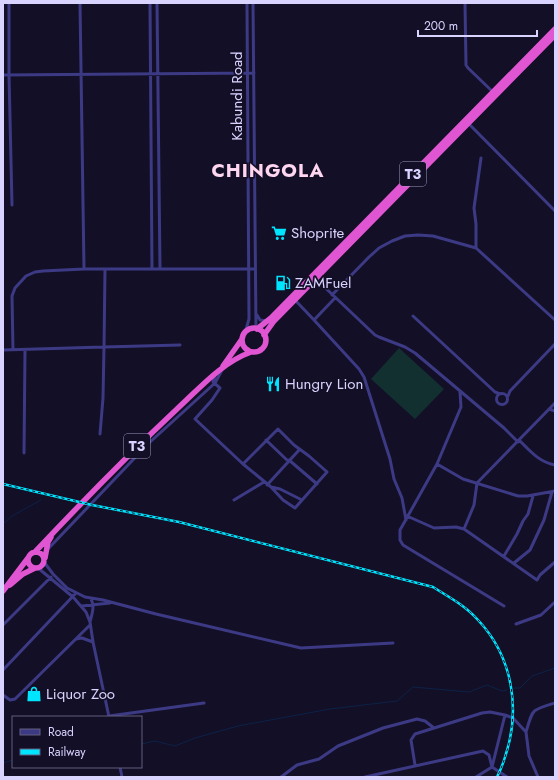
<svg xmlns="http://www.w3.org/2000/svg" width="558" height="780" font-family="Jost,sans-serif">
<rect width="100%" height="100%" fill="#130f26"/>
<path fill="#12302f" d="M399,348L444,389L415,419L371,379Z"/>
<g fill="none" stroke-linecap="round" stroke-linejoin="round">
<path stroke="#0c2248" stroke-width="1" d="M3,524L12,516L41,500
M514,688H520L532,676L555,668
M141,744L155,741L175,746L195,738L238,726L330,709L397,701L413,687L469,692L487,685L502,691L507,690
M3,763L13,760"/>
<path stroke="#3d3a85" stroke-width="3" d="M9,3V75L12,205
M80,3L84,269
M150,3L152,269
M157,3L160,268
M253,3L256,329
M465,3L466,65L468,68L493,92
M3,75L254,73
M468,123L555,211
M476,248V224L474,208L481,158
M316,279L375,335L379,337L405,347L415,353L504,428L518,442
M332,295L369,257L379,248L392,241L405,236L418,235L433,236L476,248L555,320
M335,298L314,320L359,369L364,377L390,459L394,479L402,498L406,520
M295,300L314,320
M257,315L260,320L267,321
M413,316L495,392L500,394
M245,333L249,319L247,3
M3,350L104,347L105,269
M13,350L12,296L15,288L26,276L35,272L43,271L84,269H255
M215,375L213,382L220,388L212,400L195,419L243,464L271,487L283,500L295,508L327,472L326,471L309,456L294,445L278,429L243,464
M460,392L461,407L437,464L400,530V540L403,545L504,606
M496.5 399a5.5 5.5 0 1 1 11 0a5.5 5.5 0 1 1-11 0Z
M508,396L510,391L555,344
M549,409L555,411
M100,434L103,398L104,347L180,345
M266,440L288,461
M520,441C530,451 539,462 555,465
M24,453L25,350
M289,460L317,484
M437,464L463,479L518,496H527L555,491
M267,485L300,449
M271,487L280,489L302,500
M234,500L264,482
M407,516L434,528L456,527L464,529L537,580L540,575L555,562
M464,529L474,505L477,483L555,403
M48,549L149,443L215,383L222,370
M504,556L517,534L523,521L528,514L533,496
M44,562L53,574L67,588L85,597L103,600L156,614L301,648L393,643
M514,563L530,550L544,520L552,492
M38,568L73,597L86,612L90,622L93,642L109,717
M82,606L110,603
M90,622C92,614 95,606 91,599
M516,624L541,615L555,602
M3,625L51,577
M76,639L82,638L93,642
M3,670L76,593
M3,695L10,700L15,699L90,625
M109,716L204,703
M526,732C533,709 531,710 555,703
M415,765L411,740L415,734L482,713L490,712L505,715L513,718L526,732L529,756L538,777
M120,767L122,777
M492,767L507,777
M281,777L297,765L319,759L338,746L383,728L417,719L425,721L434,728
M365,777L483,751L489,755L492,767
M476,777L492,767L505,715"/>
<path stroke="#e055d1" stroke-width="5.5" d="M242 340a12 12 0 1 1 24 0a12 12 0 1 1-24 0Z
M257,329L271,318L555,29
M264,335L274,321L555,35
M223,366L242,339
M28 560a8 8 0 1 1 16 0a8 8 0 1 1-16 0Z
M35,552C81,503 128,455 177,409C200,388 221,363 251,352
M45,558L48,542L51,537
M10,585L23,574L35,568
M3,591L28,558"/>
<g stroke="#00e5ff" stroke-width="2.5">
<path id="rail" d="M3,484L92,505L179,522L433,587C449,597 466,606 478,620C513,657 521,710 505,757C503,764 500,771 497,777"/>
</g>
<use href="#rail" stroke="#130f26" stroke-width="1" stroke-dasharray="3" stroke-linecap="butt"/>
</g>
<defs>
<g id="supermarket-bare" transform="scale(1.2)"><path d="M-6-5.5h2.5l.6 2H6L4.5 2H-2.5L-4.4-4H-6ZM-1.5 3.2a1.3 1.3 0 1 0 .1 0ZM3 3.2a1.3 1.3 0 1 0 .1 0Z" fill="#00e5ff" stroke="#130f26" stroke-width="2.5" paint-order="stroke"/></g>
<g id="fuel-bare" transform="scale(1.2)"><path d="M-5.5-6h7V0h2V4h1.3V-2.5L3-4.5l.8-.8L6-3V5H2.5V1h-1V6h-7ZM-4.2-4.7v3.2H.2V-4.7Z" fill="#00e5ff" stroke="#130f26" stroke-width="2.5" paint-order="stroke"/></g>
<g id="restaurant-bare" transform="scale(1.2)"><path d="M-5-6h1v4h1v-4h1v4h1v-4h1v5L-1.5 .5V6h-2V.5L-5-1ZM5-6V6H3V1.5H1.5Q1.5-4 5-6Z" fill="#00e5ff" stroke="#130f26" stroke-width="2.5" paint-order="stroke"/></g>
<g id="shop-bare" transform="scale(1.2)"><path d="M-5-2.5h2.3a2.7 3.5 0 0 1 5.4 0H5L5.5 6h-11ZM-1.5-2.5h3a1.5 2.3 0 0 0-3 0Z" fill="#00e5ff" stroke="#130f26" stroke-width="2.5" paint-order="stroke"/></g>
</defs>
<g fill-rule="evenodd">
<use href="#supermarket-bare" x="279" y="233"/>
<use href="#fuel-bare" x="283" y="283"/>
<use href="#restaurant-bare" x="273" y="384"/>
<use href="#shop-bare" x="34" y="694"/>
</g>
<g text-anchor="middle" stroke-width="3.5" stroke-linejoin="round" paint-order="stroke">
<g fill="#130f26" stroke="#9e99be" stroke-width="1">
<rect x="400" y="162" width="26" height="24" rx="3"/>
<rect x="124" y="434" width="26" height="24" rx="3"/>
</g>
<g font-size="14" font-weight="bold" fill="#d9d4ff">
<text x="413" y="179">T3</text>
<text x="137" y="451">T3</text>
</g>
<g font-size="15" fill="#d9d4ff" stroke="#130f26">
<text transform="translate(237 96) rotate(-90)" y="5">Kabundi Road</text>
</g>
<g font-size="15" fill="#d9d4ff" stroke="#130f26" text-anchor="start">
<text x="291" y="238">Shoprite</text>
<text x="295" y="288">ZAMFuel</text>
<text x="285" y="389">Hungry Lion</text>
<text x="46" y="699">Liquor Zoo</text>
</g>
<g font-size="19" font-weight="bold" letter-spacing="1" fill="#ffd6f0" stroke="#130f26">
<text x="268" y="177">CHINGOLA</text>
</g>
</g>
<rect width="558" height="780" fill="none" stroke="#d9d4ff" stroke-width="8"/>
<rect x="12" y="716" width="130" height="52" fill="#130f26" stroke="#625e7d"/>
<rect x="20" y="729" width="20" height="6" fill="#3d3a85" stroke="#625e7d"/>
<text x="48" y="736" font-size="12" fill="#d9d4ff">Road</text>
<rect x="20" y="749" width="20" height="6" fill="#00e5ff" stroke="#625e7d"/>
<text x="48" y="756" font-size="12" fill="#d9d4ff">Railway</text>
<path d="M418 30v6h119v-6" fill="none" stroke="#d9d4ff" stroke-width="2"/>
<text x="424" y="30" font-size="12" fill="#d9d4ff" stroke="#130f26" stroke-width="3" paint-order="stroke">200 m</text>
</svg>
